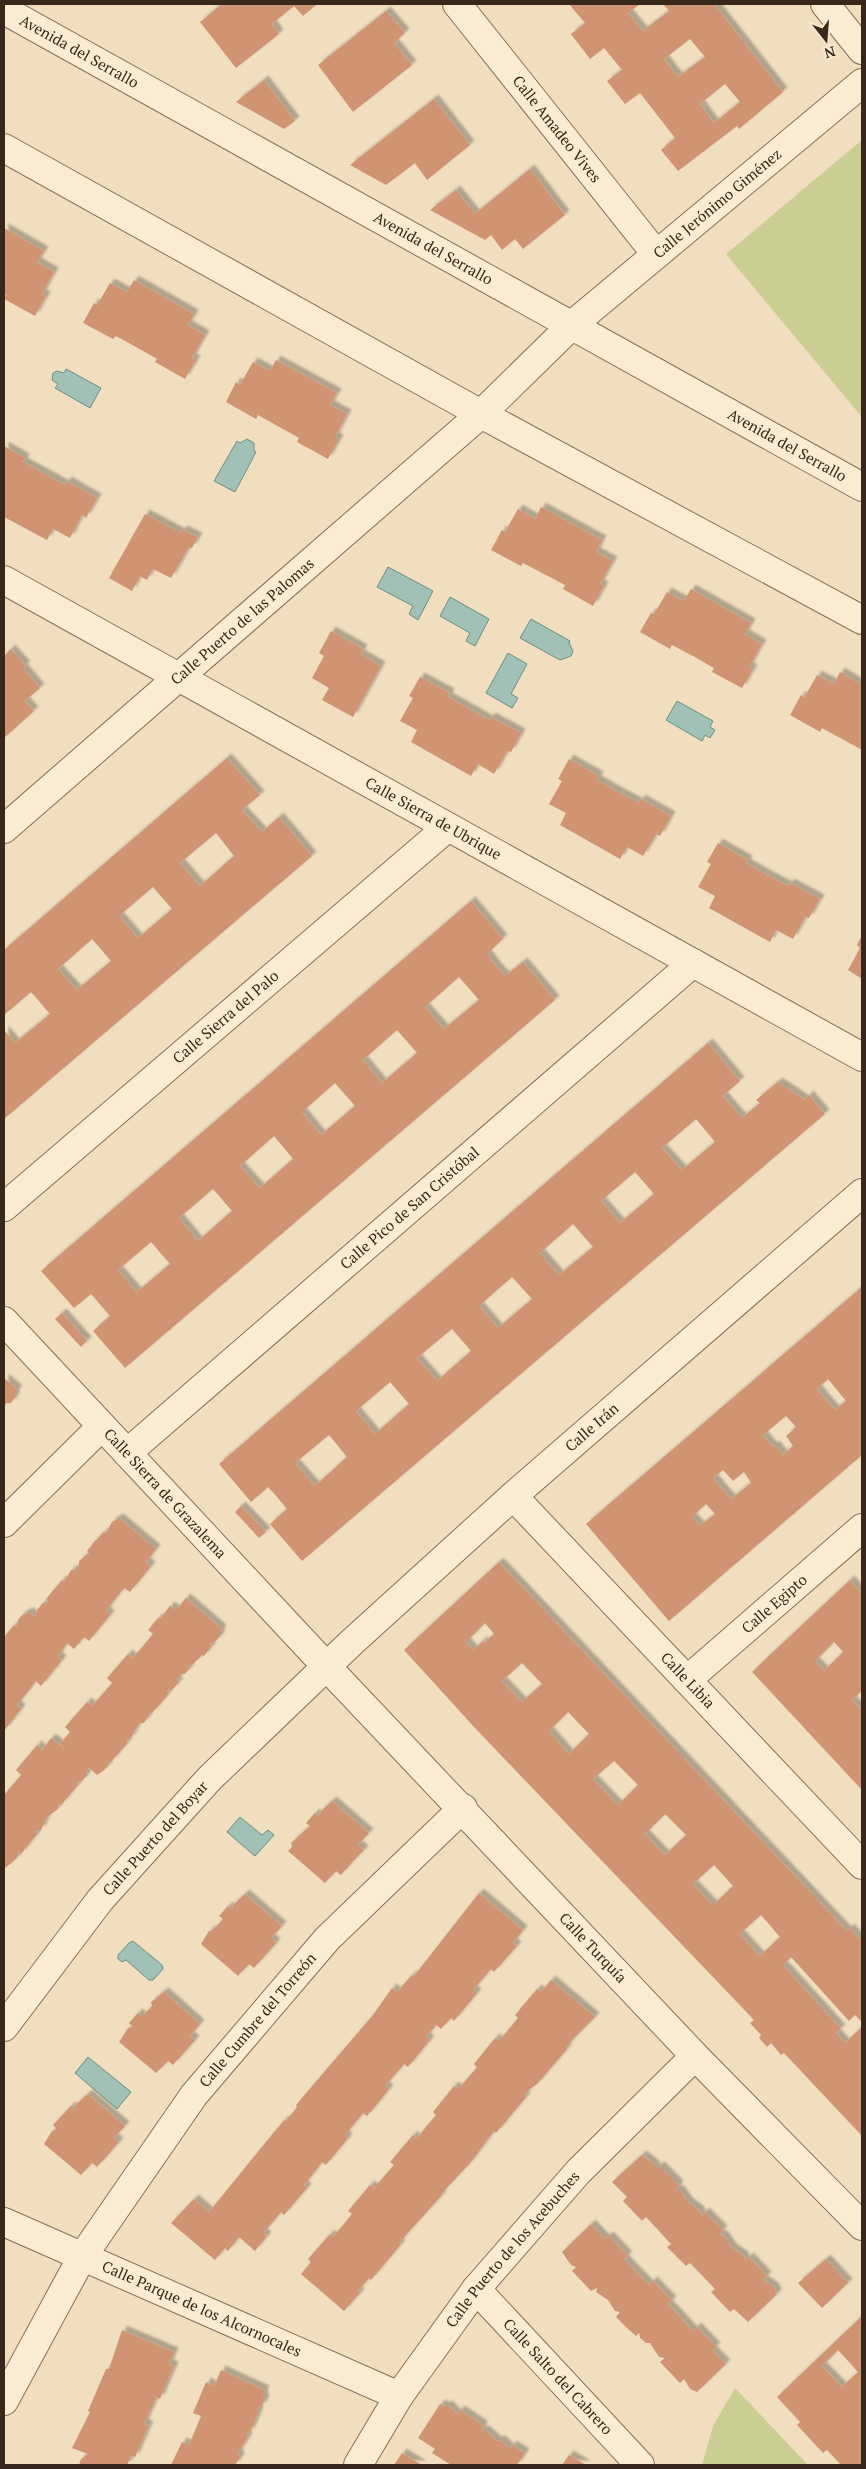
<svg xmlns="http://www.w3.org/2000/svg" width="866" height="2469" font-family="'PT Serif',serif">
<defs>
<filter id="shadow"><feDropShadow dx="4.5" dy="-4.5" stdDeviation="1" flood-color="#0004"/></filter>
</defs>
<rect width="100%" height="100%" fill="#f0debf"/>
<path fill="#cbce93" d="M862,140V417L726,254Z
M735,2388L808,2465H702L713,2426Z"/>
<path fill="#a2c1b6" stroke="#698f83" d="M66,369L101,388L90,408L55,388L58,384L52,380L53,373L57,371L64,373Z
M247,439L254,443V451L256,452L235,492L214,481L237,441L240,443Z
M388,567L433,591L418,620L409,614L413,606L377,587Z
M450,597L489,619L475,646L466,641L470,633L440,616Z
M531,619L570,641L569,643L573,651L571,656L560,660L520,638Z
M508,653L527,664L511,694L518,698L512,708L486,693Z
M677,701L713,721L710,727L715,730L710,738L705,735L702,741L666,720Z
M240,1817L262,1835L268,1830L274,1835L255,1856L227,1832Z
M133,1941L162,1965L163,1969L153,1980H149L126,1960L122,1962L118,1959V1955L129,1943Z
M88,2057L131,2092L117,2109L75,2073Z"/>
<path fill="#d09473" fill-rule="evenodd" filter="url(#shadow)" d="M222,4H317L303,16L294,6L272,24L279,34L236,68L200,22Z
M569,4H640L628,13L643,31L669,11L663,4H714L783,92L739,129L737,126L678,171L661,150L675,138L640,93L625,104L607,81L622,70L604,48L590,59L571,34L585,23ZM690,39L705,57L678,77L664,59ZM725,84L740,102L714,123L700,104Z
M386,11L405,33L394,43L412,65L353,112L318,65Z
M264,80L295,121L284,129L236,102Z
M434,99L470,145L427,180L415,163L386,185L350,165Z
M530,169L565,215L523,249L515,239L502,250L491,235L485,240L430,210L456,190L475,214Z
M4,228L44,251L37,262L54,272L42,294L46,296L35,316L4,299L6,295L4,294Z
M134,280L194,314L188,325L205,335L192,358L196,360L185,379L155,362L157,359L136,347L116,336L113,339L83,323L94,303L97,305L110,283L127,292Z
M276,360L337,393L330,405L347,414L335,437L339,439L328,459L297,442L299,438L258,415L256,419L226,402L236,382L240,385L253,362L270,371Z
M4,446L25,458L23,462L65,485L67,481L97,498L86,518L82,515L70,538L53,529L47,540L4,517Z
M541,507L602,540L596,552L613,561L600,584L604,586L593,606L563,589L565,585L523,563L521,566L491,550L502,530L505,532L518,509L535,519Z
M145,514L181,533L183,530L198,537L192,548L189,547L171,578L153,569L147,580L140,576L132,591L109,578Z
M691,589L751,623L745,634L762,644L749,667L753,669L742,688L712,672L714,668L693,656L672,645L670,649L640,632L651,613L654,614L667,592L684,601Z
M331,631L363,649L360,654L381,666L353,717L322,700L329,688L312,678L324,656L319,653Z
M11,649L26,666L23,668L40,688L25,701L34,711L4,738V656Z
M840,672L862,685V750L822,728L820,732L790,715L801,695L804,698L817,675L834,684Z
M420,677L450,693L448,697L489,720L491,717L521,733L511,752L507,751L494,774L478,764L471,776L411,742L417,730L400,721L413,698L409,696Z
M227,758L260,795L242,810L262,832L279,817L312,856L4,1119V1030L15,1043L50,1014L31,992L4,1015V950ZM216,833L234,856L200,886L180,863ZM153,887L172,909L138,938L119,916ZM92,939L111,961L77,990L58,969Z
M569,759L599,776L597,780L618,792L639,803L641,799L671,816L660,836L656,834L643,856L627,847L620,859L560,825L566,813L549,804L562,781L558,779Z
M718,843L748,860L746,863L767,875L788,886L790,883L820,899L809,918L805,917L793,939L776,930L770,942L709,908L715,896L698,887L711,864L707,862Z
M471,901L503,939L487,954L496,966L505,976L523,962L555,1000L125,1368L93,1331L110,1316L91,1294L74,1308L41,1271ZM459,977L479,1000L444,1029L425,1007ZM397,1030L417,1053L382,1083L363,1060ZM335,1083L355,1106L321,1135L302,1112ZM274,1136L293,1159L260,1188L240,1166ZM213,1189L232,1211L198,1241L179,1218ZM151,1242L170,1264L137,1292L118,1270Z
M862,935V979L848,970L860,948L857,945Z
M708,1043L740,1081L723,1096L742,1118L760,1103L756,1100L778,1082L805,1100L809,1095L825,1114L302,1561L270,1524L287,1509L278,1498L268,1487L251,1502L219,1464ZM696,1119L715,1142L682,1170L662,1148ZM635,1172L654,1194L620,1223L601,1201ZM573,1224L593,1247L559,1275L540,1253ZM512,1277L532,1299L498,1328L479,1306ZM452,1329L471,1351L437,1381L417,1358ZM390,1382L409,1404L375,1434L356,1411ZM329,1435L347,1457L315,1486L295,1463Z
M862,1287V1455L669,1621L586,1524ZM828,1379L846,1401L835,1410L817,1389ZM786,1416L796,1427L786,1436L793,1446L783,1455L775,1445L773,1447L763,1435ZM723,1470L733,1481L744,1472L751,1483L731,1499L713,1478ZM706,1504L715,1514L700,1526L692,1517Z
M62,1313L87,1341L81,1347L55,1319Z
M4,1378L18,1390L15,1393V1397L11,1403H6L4,1410Z
M241,1506L266,1532L259,1538L235,1512Z
M119,1518L156,1549L146,1562L151,1566L130,1592L124,1588L115,1599L106,1611L110,1615L89,1641L84,1637L74,1649L67,1643L58,1656L62,1660L41,1686L36,1681L17,1705L21,1709L4,1731V1637L14,1625L16,1627L18,1625V1620L22,1615L29,1612L35,1617L37,1610L43,1603H47L48,1601L46,1599L62,1580L64,1582L71,1570H75L79,1565V1561L89,1553L87,1551L95,1541L104,1532L106,1533L112,1522Z
M499,1562L847,1931L850,1928L861,1941L862,1939V2022L855,2015L849,2021L791,1957L783,1965L841,2029L836,2033L845,2043L862,2027V2136L784,2053L781,2055L771,2043L767,2047L759,2038L761,2035L750,2023L754,2020L475,1728L404,1650ZM485,1623L494,1634L484,1643L483,1641L473,1650L466,1642ZM522,1663L542,1684L522,1702L502,1681ZM568,1712L589,1734L569,1754L549,1731ZM614,1761L638,1785L618,1805L593,1779ZM665,1814L686,1835L665,1855L645,1834ZM714,1865L733,1886L713,1905L693,1884ZM761,1915L780,1937L760,1956L740,1934Z
M850,1580L862,1594V1691L852,1700L862,1711V1790L752,1672ZM834,1642L843,1652L824,1671L815,1661Z
M186,1598L222,1629L220,1632V1636L215,1642L209,1644L212,1646L204,1656L202,1655L193,1664H189L190,1668L185,1674H181L177,1679L178,1683L173,1689L167,1691L169,1693L161,1703L152,1713H148V1717L144,1723H139L131,1738L126,1740L128,1742L112,1761H108V1766L103,1771L97,1775L89,1768L86,1771L87,1775L82,1781L76,1783L78,1785L61,1805L59,1803L58,1809L47,1817L41,1830H36L35,1832L37,1834L21,1854L19,1852L17,1853V1858L4,1869V1795L21,1775L16,1770L37,1745L42,1750L51,1738L69,1752L60,1744L70,1732L65,1727L87,1702L92,1706L112,1683L107,1678L128,1654L133,1658L153,1634L148,1630L158,1618L160,1619L170,1606L176,1610Z
M332,1801L369,1833L358,1845L364,1850L352,1862L341,1875L336,1871L325,1883L288,1851L292,1847L291,1843L310,1826L306,1823L315,1813L319,1817L320,1812Z
M479,1893L523,1930L513,1943L517,1946L494,1972L491,1969L473,1990L477,1993L454,2021L451,2018L441,2029L436,2025L426,2037L430,2040L408,2067L404,2064L385,2086L389,2089L378,2103L367,2116L363,2113L345,2135L348,2138L326,2165L322,2162L304,2185L307,2188L284,2215L281,2212L263,2233L267,2236L255,2251L239,2237L228,2251L225,2248L215,2260L171,2223L194,2199L209,2212L284,2120L285,2121L292,2114L297,2107L296,2105L373,2015L392,1988L397,1992L412,1975L414,1976Z
M245,1894L282,1926L271,1938L276,1943L254,1968L249,1964L238,1976L201,1944L209,1931L213,1930L223,1919L219,1916L228,1906L232,1910L233,1905Z
M551,1980L595,2017L572,2040L566,2048L567,2049L537,2084L530,2089L524,2096L526,2097L496,2133L494,2131L470,2163L441,2194L442,2195L405,2236L399,2243L401,2244L371,2280L369,2278L358,2291L360,2293L344,2311L301,2274L311,2262L308,2259L330,2234L333,2237L343,2225L352,2214L348,2211L370,2185L374,2188L394,2165L390,2162L413,2135L416,2139L436,2115L433,2112L454,2086L458,2089L468,2078L477,2067L474,2064L495,2038L499,2041L518,2018L515,2015L537,1989L541,1992Z
M164,1992L200,2024L190,2036L195,2040L173,2065L168,2061L156,2073L119,2042L128,2028L133,2027L129,2023L138,2013L142,2017L152,2006L151,2002Z
M88,2094L125,2126L114,2138L119,2142L97,2167L92,2163L81,2175L44,2144L52,2131L57,2129L53,2125L71,2106L75,2110L76,2104Z
M642,2155L655,2165V2169L660,2166L679,2185L676,2190H680L688,2202L700,2211L701,2216L705,2212L723,2230L719,2234L724,2236L732,2248L744,2256L745,2261L749,2257L767,2276L763,2280L774,2287L777,2294L748,2322L734,2309L730,2312L711,2292L715,2289L690,2263L686,2266L667,2247L671,2244L646,2217L642,2221L623,2201L627,2197L612,2182Z
M591,2224L605,2239L609,2236L628,2256L624,2259L649,2285L653,2281L672,2301L668,2304L693,2331L697,2327L716,2347L712,2350L726,2364L697,2392L690,2389L684,2379L680,2383L660,2362L665,2358L659,2357L650,2343H646L640,2338L639,2333L636,2336L626,2327L616,2317L620,2312L615,2311L608,2300L596,2292L597,2288L591,2291L572,2271L576,2267L571,2265L562,2252Z
M826,2259L848,2283L822,2308L798,2283Z
M862,2316V2465H841L827,2450L823,2453L797,2425L800,2422L777,2397ZM838,2350L858,2372L842,2387L822,2366Z
M122,2330L174,2352L169,2364L174,2366L160,2399L156,2397L144,2424L149,2425L135,2457L131,2456L127,2465H79L81,2459L88,2454L72,2448L90,2412L88,2411L106,2369H109Z
M221,2370L265,2390L263,2395L265,2399L262,2406L257,2408L259,2410L255,2421L250,2432L246,2433L248,2437L238,2453L240,2458L235,2465H171L182,2442L189,2445L201,2416L193,2413L206,2382L214,2386Z
M440,2404L444,2406L448,2405L457,2414L460,2410L483,2425L481,2431L485,2430L497,2441L501,2440L510,2449L512,2445L525,2453L517,2465H451L432,2453L435,2449L418,2438Z
M402,2453L422,2465H394Z
M569,2455L586,2465H562Z"/>
<g fill="none" stroke-linecap="round" stroke-linejoin="round">
<g stroke="#896e57" stroke-width="30">
<g id="minor">
<path id="s1" d="M457,4L656,254"/>
<path d="M825,4L862,50"/>
<path id="s2" d="M4,580L862,1057"/>
<path id="s3" d="M4,829L481,414L572,325L862,83"/>
<path id="s4" d="M4,1207L448,827"/>
<path id="s5" d="M4,1321L327,1667L695,2056L862,2226"/>
<path id="s6" d="M127,1453L693,963"/>
<path id="s7" d="M513,1496L862,1865"/>
<path d="M4,1523L102,1426"/>
<path id="s8" d="M687,1680L862,1528"/>
<path id="s9" d="M4,2027L100,1900L210,1778L352,1642L513,1496L862,1193"/>
<path id="s10" d="M4,2222L399,2396"/>
<path id="s11" d="M476,2289L640,2465"/>
<path id="s12" d="M4,2401L82,2257L194,2095L327,1939L463,1808"/>
<path id="s13" d="M358,2465L399,2396L476,2289L578,2172L695,2056"/>
</g>
</g>
<g stroke="#896e57" stroke-width="30">
<g id="tertiary">
<path id="s14" d="M4,10L862,487"/>
<path d="M4,148L481,414L862,620"/>
</g>
</g>
<use href="#minor" stroke="#faecd2" stroke-width="28"/>
<use href="#tertiary" stroke="#faecd2" stroke-width="28"/>
</g>
<g text-anchor="middle" stroke-width="4" stroke-linejoin="round" paint-order="stroke">
<g font-size="15" fill="#38281c" stroke="#f7e9cf">
<text dy="5" stroke="none"><textPath href="#s14" startOffset="86">Avenida del Serrallo</textPath></text>
<text dy="5" stroke="none"><textPath href="#s1" startOffset="160">Calle Amadeo Vives</textPath></text>
<text dy="5" stroke="none"><textPath href="#s3" startOffset="949">Calle Jerónimo Giménez</textPath></text>
<text dy="5" stroke="none"><textPath href="#s14" startOffset="491">Avenida del Serrallo</textPath></text>
<text dy="5" stroke="none"><textPath href="#s14" startOffset="896">Avenida del Serrallo</textPath></text>
<text dy="5" stroke="none"><textPath href="#s3" startOffset="316">Calle Puerto de las Palomas</textPath></text>
<text dy="5" stroke="none"><textPath href="#s2" startOffset="491">Calle Sierra de Ubrique</textPath></text>
<text dy="5" stroke="none"><textPath href="#s4" startOffset="292">Calle Sierra del Palo</textPath></text>
<text dy="5" stroke="none"><textPath href="#s6" startOffset="374">Calle Pico de San Cristóbal</textPath></text>
<text dy="5" stroke="none"><textPath href="#s9" startOffset="842">Calle Irán</textPath></text>
<text dy="5" stroke="none"><textPath href="#s5" startOffset="236">Calle Sierra de Grazalema</textPath></text>
<text dy="5" stroke="none"><textPath href="#s8" startOffset="116">Calle Egipto</textPath></text>
<text dy="5" stroke="none"><textPath href="#s7" startOffset="254">Calle Libia</textPath></text>
<text dy="5" stroke="none"><textPath href="#s9" startOffset="242">Calle Puerto del Boyar</textPath></text>
<text dy="5" stroke="none"><textPath href="#s5" startOffset="860">Calle Turquía</textPath></text>
<text dy="5" stroke="none"><textPath href="#s12" startOffset="459">Calle Cumbre del Torreón</textPath></text>
<text dy="5" stroke="none"><textPath href="#s13" startOffset="266">Calle Puerto de los Acebuches</textPath></text>
<text dy="5" stroke="none"><textPath href="#s10" startOffset="216">Calle Parque de los Alcornocales</textPath></text>
<text dy="5" stroke="none"><textPath href="#s11" startOffset="120">Calle Salto del Cabrero</textPath></text>
</g>
</g>
<rect width="866" height="2469" fill="none" stroke="#38281c" stroke-width="10"/>
<g transform="translate(826 40) rotate(163)" stroke="#f7e9cf" stroke-width="4" paint-order="stroke">
<path d="M0-4L9 19L0 12L-9 19Z" fill="#38281c"/>
<text y="-8" font-size="14" font-weight="bold" text-anchor="middle" fill="#38281c">N</text>
</g>
</svg>
